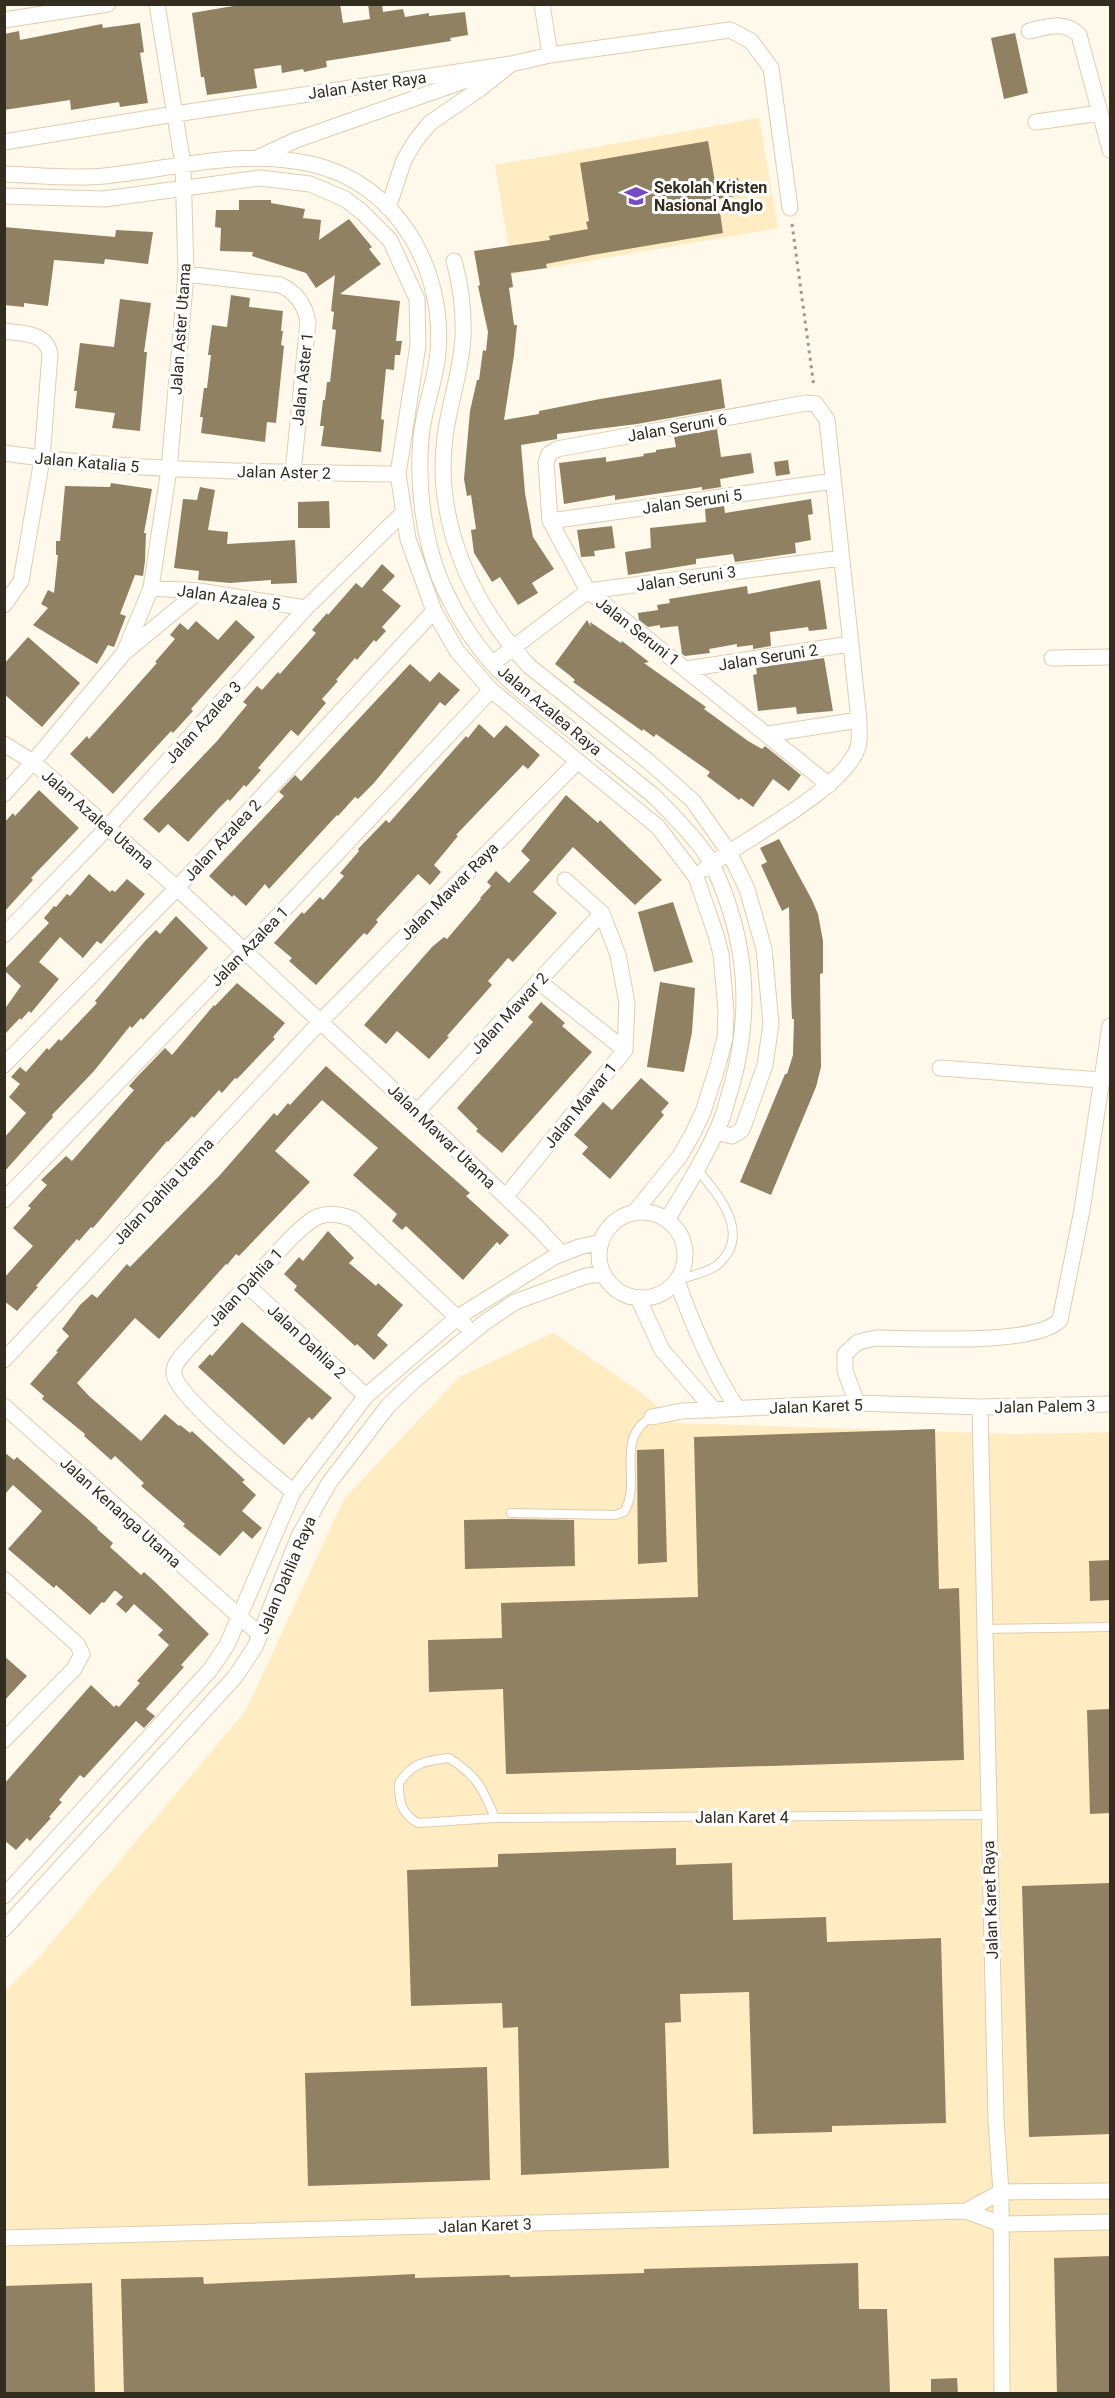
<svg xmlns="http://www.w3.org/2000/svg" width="1115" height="2398" font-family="Roboto,sans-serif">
<rect width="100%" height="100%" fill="#fff9eb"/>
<path fill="#ffecc3" d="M759,118L778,228L513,274L495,165Z
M553,1333L642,1393L677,1423L1011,1434L1110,1432V2393H5L4,1992L41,1955L246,1710L344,1499L459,1377Z"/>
<path fill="#8f8162" d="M245,4H340L343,23L370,19L368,4H382L383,12L403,9L405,17L429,13V16L465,12L468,35L450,38L451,41L326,61L327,67L304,72L303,69L282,73L281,65L254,69L257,88L207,95L204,77H201L192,13Z
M140,23L144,52L140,53L148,103L120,107L119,102L71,110L70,100L4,110V34L19,31L20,40L102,24L103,28Z
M1015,33L1028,93L1004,99L991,38Z
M708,141L715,182L738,178L741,195L718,199L723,233L592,255L546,264L547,268L511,273L513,287L509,288L514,325H517L514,355L504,420L539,414V411L600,399L721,379L725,408L637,424L557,434V439L521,445L525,493L533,537L554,569L532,583L538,593L518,605L500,577L492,582L474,553L471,530L476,529L471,495L467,496L464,479L470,411L477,380H479L483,350L486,351L488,332L478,286L480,285L474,251L550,240L549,236L588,229L586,222L589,221L580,163Z
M239,200H271V203L305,209L303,218L321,220L319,240L349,219L372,247L369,249L381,264L340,294L400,301L396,341H402L400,355H395L394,370L386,369L381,419L384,420L381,452L321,446L324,426H320L323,400H325L327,382H330L336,330L332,329L334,312L331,311L335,275L316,288L306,273L252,256L253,252L220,251L221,228L215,227L216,210H239Z
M4,227L115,237L116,230L153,232L148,264L105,259L104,264L54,260L48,306L24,303V307L4,305Z
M231,295L250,298L249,307L283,311L281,331H283L281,345L284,346L276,423L267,422L265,442L201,433L203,417H200L204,388H207L211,355H208L212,325L227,327Z
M120,299L151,303L144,352H147L140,431L112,428L115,413L75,408L77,391H74L80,343L114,347Z
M717,429L721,457L751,453L754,473L720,479L721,487L702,490V487L615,500V495L564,504L559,463L606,457V462L644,456L643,454L656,452V450L676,447L674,437Z
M788,460L790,474L776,476L774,462Z
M111,483L152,489L144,533H146L145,561L143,576L135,575L120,614L126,616L114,647L108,645L97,664L33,625L48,608L41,604L48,590L54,593L58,555H56V541H60L65,486L110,487Z
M200,487L215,490L208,530L228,532L227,544L295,540L297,583L271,584V580L230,583L198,580L199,571L174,568L183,499L197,500Z
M811,499L813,514L808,515L811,540L795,543L796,553L735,562L733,554L696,559V564L628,575L625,552L651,548L650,528L706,522L705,509L724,506L725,513Z
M329,501L330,528H298V502Z
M612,526L615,548L594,551L595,556L581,557L577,530Z
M382,564L395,576L382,590L401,606L382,627L386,631L376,642L374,640L357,660L355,658L336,680L338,681L322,699L326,703L298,736L291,730L258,768L261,770L246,787L244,785L230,801L228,799L219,808L188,842L168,824L159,833L143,819L217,741L247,705L243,702L257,686L262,690L278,672L280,674L316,633L312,630L327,613L328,615L356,583L362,588Z
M820,580L827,629L809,631L808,627L770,632L771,646L753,649V645L737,647V644L709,649L710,653L685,656L682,654L678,626L660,628V625L648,627L639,620L638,613L658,610L657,605L670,603L669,599L747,586L748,594Z
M236,620L255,637L191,709L193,711L173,733L171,731L113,794L70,754L87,736L89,739L157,663L155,662L175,639L170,635L180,623L188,630L196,621L218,640Z
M587,620L591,627L590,622L621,643L622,641L649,662L644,663L706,707L704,709L748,741L762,749L765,746L801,775L789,791L773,779L753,807L741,798L739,800L707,776L710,772L656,734L654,737L643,729L642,731L573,682L575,680L568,674L555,664Z
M28,637L80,683L42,727L4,694V664Z
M824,658L833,711L797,714L796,707L758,711L753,675L757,674L756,668Z
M410,664L430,682L439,672L460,690L445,706L440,702L374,783L358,799L355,797L338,816L337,815L269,889L265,884L246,906L234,895L232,897L209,876L284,796L279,792L295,775L301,781Z
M479,724L494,738L506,725L540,755L528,769L523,765L456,835L458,836L434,865L441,872L430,885L418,874L376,920L378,922L367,935L364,933L316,985L289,961L292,958L274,943L302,912L304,914L320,897L323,900L344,876L340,873L359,851L358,849L386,820L389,823L466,736L468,738Z
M39,790L79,828L31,878L33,880L4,912V823L13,813L15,816Z
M566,795L598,823L600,820L662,880L635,905L573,847L533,892L557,913L513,962L508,958L488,981L492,985L447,1036L449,1037L429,1059L397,1031L386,1044L364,1025L432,947L444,937L447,939L481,899L480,898L491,886L487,882L496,871L509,883L530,860L521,851Z
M779,839L812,900L818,914L823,941V973L820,974L821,1067L816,1087L771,1195L740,1182L785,1074H787L793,1055L794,1019H792L791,996L789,907L782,911L761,865L767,862L760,848Z
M89,874L110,892L112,890L115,892L127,879L145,894L101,944L97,941L83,958L60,937L39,962L59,979L31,1013L29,1011L21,1020L20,1018L4,1035V1010L21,986L4,970L49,923L44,918L54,906L56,907L67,894L70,896Z
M673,902L693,962L654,972L638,912Z
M176,916L208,948L143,1020L141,1018L132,1028L130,1026L94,1071L52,1115L53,1117L4,1172V1138L26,1113L9,1097L20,1084L11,1077L20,1067L26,1072L47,1048L49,1050L59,1039L61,1041L97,1003L95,1001L145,941L156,930L160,934Z
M660,982L695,988L692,1032L684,1072L647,1067Z
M237,983L285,1023L273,1037L275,1039L237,1079L235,1078L222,1093L219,1090L194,1118L192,1116L168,1142L167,1141L93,1228L91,1227L79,1241L77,1239L56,1263L36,1286L38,1287L17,1311L4,1301V1278L33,1246L13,1228L31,1208L28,1206L47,1185L41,1180L66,1156L72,1161L134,1090L129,1086L137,1077L165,1048L172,1055L214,1005L215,1006Z
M541,1002L565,1023L562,1026L592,1052L502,1153L476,1131L478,1129L457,1108L533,1022L528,1017Z
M326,1066L470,1193L466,1196L509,1235L500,1245L497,1242L463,1280L406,1226L402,1230L392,1221L397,1214L353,1175L378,1148L322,1100L296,1128L275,1151L310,1182L239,1256L236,1254L227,1265L226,1264L159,1339L135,1318L77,1383L89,1396L141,1441L165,1414L179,1426L180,1425L190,1433L192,1431L245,1480L242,1482L256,1495L242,1511L262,1528L252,1539L243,1531L220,1556L183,1526L185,1524L141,1486L144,1483L115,1456L111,1460L84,1436L85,1434L42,1399L44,1396L30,1384L58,1352L56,1351L69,1336L62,1329L80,1305L92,1294L97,1298L127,1264L130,1267L220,1175L274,1113L277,1116L288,1103L290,1105Z
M641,1078L669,1103L661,1112L664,1115L610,1179L582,1154L588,1147L574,1135L603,1102L612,1110Z
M328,1231L354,1258L349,1263L376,1286L378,1283L403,1305L377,1335L388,1345L374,1360L357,1344L355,1346L294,1290L297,1286L284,1274L299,1257L303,1261Z
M242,1322L332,1398L312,1420L309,1417L284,1445L198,1367L210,1354L212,1356Z
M935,1429L939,1589L959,1588L964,1760L506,1774L503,1689L429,1692L428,1640L502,1638L501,1603L698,1597L694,1437Z
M664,1449L667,1562L638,1564L637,1450Z
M4,1452L14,1460L17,1457L98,1528L97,1529L113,1543L110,1547L141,1575L144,1572L154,1581L209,1634L181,1665L184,1667L146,1709L155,1716L144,1728L136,1721L84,1778L80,1775L59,1800L62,1802L49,1817L51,1818L30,1841L27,1838L16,1850L4,1840V1784L91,1685L114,1707L116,1705L119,1707L140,1683L137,1681L169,1645L158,1635L163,1630L134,1604L126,1613L116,1604L123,1597L116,1591H114L104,1603L102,1602L90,1615L56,1585L54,1588L8,1549L42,1511L13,1485L4,1495Z
M509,1519L574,1520L575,1566L465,1569L464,1520Z
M1110,1560V1600L1090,1601L1089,1561Z
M4,1656L27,1676L4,1701Z
M1110,1709V1813L1090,1814L1087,1710Z
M676,1848V1865L732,1863L733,1920L826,1917L827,1942L941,1938L946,2123L832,2126V2132L753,2134L749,1992L680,1994L681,2022L665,2023L669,2168L521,2175L518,2027L503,2028L502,2003L411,2006L407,1870L498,1867V1854Z
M1110,1883V2134L1029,2137L1022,1886Z
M487,2067L490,2180L308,2186L305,2073Z
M1110,2256V2394H1057L1054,2258Z
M858,2263L859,2309H887L890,2394H124L121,2279L203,2277L204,2284L415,2274V2278L510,2275V2277L644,2273V2269Z
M92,2283L95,2394H4V2286Z
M957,2378L958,2394H931V2379Z"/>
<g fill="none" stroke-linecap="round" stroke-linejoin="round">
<g stroke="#deceae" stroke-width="10">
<path id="lane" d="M677,1281C688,1276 706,1273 716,1266C754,1235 719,1196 697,1169
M511,1513L615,1515L624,1512C643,1482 613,1438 652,1417
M984,1629L1110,1627
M495,1818C482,1787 478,1777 449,1758C425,1761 413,1762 399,1783C399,1801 401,1814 418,1823L495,1818L988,1815"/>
</g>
<g stroke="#deceae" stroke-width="17">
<path id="street" d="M542,4L550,55
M4,20L108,4
M1029,31C1048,27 1064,20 1079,35L1110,150
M1036,122L1100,113
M4,142L175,114L511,64L550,55L730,30L751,41L771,68L790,208
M259,157L296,140L481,75
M4,174C37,175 72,179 104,176C172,169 243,148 311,164C397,183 445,269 438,352C436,381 423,409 421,439C417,484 423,537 440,579C455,615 479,653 508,679C526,696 548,711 568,727C597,750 625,773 654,796C669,811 705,848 713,866C747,939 753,1011 731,1088C727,1100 725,1112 720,1123C706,1157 686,1188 667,1220
M4,196L104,199L260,178L310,184L345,199L362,212L390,240L417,299L418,345L398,474L408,539L434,611L457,651L491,690L658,827L696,877L716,935L721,954L726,1011L725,1038L718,1065L703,1112L693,1133L680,1156L634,1213
M388,208L404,160L416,140L430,123L481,88L511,64
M454,261C461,286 464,312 463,338C461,372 449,404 445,437C434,522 472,605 529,666L648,761L693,801L729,852L747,889L764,949L771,1024L765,1065L742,1130L732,1136L716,1132
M186,274L280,285C296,292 305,305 308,322L293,472
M4,331C23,334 46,332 50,354L42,459L21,581L4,605
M4,453C135,472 267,472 398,474
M550,521L833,481
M151,588L199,591L306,608
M124,653L151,588L169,469L186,274L183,165L157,4
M1052,658L1110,657
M493,663L588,591L841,558
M686,669L850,644
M768,734L859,720
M4,744L33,762L177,888L417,1112L537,1227L562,1254
M4,794L33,762L124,653L199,591
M705,869C742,840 845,789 858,747C860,739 859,729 859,720L827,420L816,404L806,403L557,449L549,454L546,463L550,521L588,591L829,785
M4,935L108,827L306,608L404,512
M538,981L625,1050
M4,1065L177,888L434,611
M940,1068L1101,1080
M417,1112L602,913
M506,1196L625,1050L627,1003L618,955L602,913L565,880
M4,1200L244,952L491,690
M599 1255a43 43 0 1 1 86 0a43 43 0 1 1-86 0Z
M677,1281C693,1326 711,1368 737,1408
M248,1286L366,1396
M638,1298L662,1350L714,1410
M4,1360L321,1021L578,761
M857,1403L845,1371V1354L858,1342L876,1338C914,1338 1036,1346 1060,1320L1082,1210L1110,1026
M4,1406L260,1635
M980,1407L996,2120L1001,2192L1002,2394
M652,1417L682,1411L857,1403L980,1407L1110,1404
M293,1492C272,1473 177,1398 174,1374C173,1364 181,1357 187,1350L290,1239C312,1218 322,1207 353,1219L465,1325
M4,1579L77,1644L82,1654L74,1669L4,1740
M4,1896L210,1670L227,1645L293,1492L366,1396L458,1317L554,1257L579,1247L601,1242
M4,1929L235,1677L255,1647L299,1536L329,1483L388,1406L415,1380L484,1323L515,1302L586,1276L604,1274
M966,2211L1001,2192L1110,2191
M4,2238L966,2211L1001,2224L1110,2222"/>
</g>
<path stroke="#9f998b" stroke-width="3" stroke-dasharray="3 4.5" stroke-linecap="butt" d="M792,224L814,387"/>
<use href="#lane" stroke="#fff" stroke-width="8"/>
<use href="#street" stroke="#fff" stroke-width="15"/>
</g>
<defs>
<g id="school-bare" transform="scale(1.8)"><path d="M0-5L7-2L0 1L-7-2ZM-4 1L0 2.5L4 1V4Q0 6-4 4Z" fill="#764ac3" stroke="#fff" stroke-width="2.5" paint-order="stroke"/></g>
</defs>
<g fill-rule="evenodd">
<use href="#school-bare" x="636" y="196"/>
</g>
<g text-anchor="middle" stroke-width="6" stroke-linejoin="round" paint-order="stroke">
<g font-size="16" fill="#332d20" stroke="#fff">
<text transform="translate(367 85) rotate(-8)" y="6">Jalan Aster Raya</text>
<text transform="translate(180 329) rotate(-86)" y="6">Jalan Aster Utama</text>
<text transform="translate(302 379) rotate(-84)" y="6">Jalan Aster 1</text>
<text transform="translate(677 427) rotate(-10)" y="6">Jalan Seruni 6</text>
<text transform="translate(87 462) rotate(5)" y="6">Jalan Katalia 5</text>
<text transform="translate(284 472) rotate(1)" y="6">Jalan Aster 2</text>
<text transform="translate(692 501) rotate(-8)" y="6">Jalan Seruni 5</text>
<text transform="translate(686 578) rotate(-8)" y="6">Jalan Seruni 3</text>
<text transform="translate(229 597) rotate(8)" y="6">Jalan Azalea 5</text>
<text transform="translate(638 631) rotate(38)" y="6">Jalan Seruni 1</text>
<text transform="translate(768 657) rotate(-9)" y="6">Jalan Seruni 2</text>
<text transform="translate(550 710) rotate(40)" y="6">Jalan Azalea Raya</text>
<text transform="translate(203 722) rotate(-48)" y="6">Jalan Azalea 3</text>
<text transform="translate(98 819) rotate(41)" y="6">Jalan Azalea Utama</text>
<text transform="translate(222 840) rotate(-47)" y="6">Jalan Azalea 2</text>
<text transform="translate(449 891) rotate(-45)" y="6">Jalan Mawar Raya</text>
<text transform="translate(249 946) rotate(-46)" y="6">Jalan Azalea 1</text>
<text transform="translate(509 1013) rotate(-47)" y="6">Jalan Mawar 2</text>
<text transform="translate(580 1105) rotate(-51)" y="6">Jalan Mawar 1</text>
<text transform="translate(442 1136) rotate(44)" y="6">Jalan Mawar Utama</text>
<text transform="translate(163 1191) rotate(-47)" y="6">Jalan Dahlia Utama</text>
<text transform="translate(245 1287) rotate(-47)" y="6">Jalan Dahlia 1</text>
<text transform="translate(307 1341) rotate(43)" y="6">Jalan Dahlia 2</text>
<text transform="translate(816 1406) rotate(-2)" y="6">Jalan Karet 5</text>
<text transform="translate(1045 1406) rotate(-1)" y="6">Jalan Palem 3</text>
<text transform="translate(121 1512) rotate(42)" y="6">Jalan Kenanga Utama</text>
<text transform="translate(286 1575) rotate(-67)" y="6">Jalan Dahlia Raya</text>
<text x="742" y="1823">Jalan Karet 4</text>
<text transform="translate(990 1900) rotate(-92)" y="6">Jalan Karet Raya</text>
<text transform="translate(485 2225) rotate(-2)" y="6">Jalan Karet 3</text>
</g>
<g font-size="16" font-weight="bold" fill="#332d20" stroke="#fff" text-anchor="start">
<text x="654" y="193">Sekolah Kristen<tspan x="654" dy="18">Nasional Anglo</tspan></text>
</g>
</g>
<rect width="1115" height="2398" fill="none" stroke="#332d20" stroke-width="12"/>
</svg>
